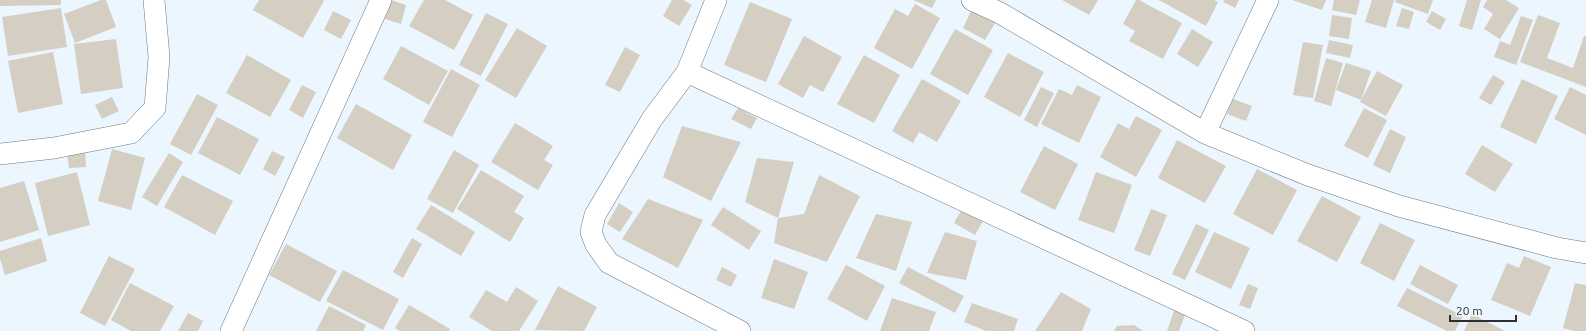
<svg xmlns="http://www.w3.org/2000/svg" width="1586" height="331" font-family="Ubuntu,sans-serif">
<rect width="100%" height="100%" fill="#ebf6ff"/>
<path fill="#d5cec3" d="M0,0H61V5L0,6Z
M101,0H106L116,27L75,43L64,14Z
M259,0H323L324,1L303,38L253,10Z
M391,0L406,5L401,24L385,19Z
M424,0H445L473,15L454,50L409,26Z
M672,0H683L692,5L679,26L663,16Z
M913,0H936L932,8Z
M1062,0H1098L1089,15Z
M1136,0H1139L1182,23L1163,59L1129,41L1135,31L1123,24Z
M1159,0H1214L1218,2L1206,26Z
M1224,0H1239L1235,8L1223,2Z
M1292,0H1326L1322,10Z
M1334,0H1360L1356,15L1332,10Z
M1372,0H1394L1386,28L1365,22Z
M1396,0H1433L1428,14L1395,2Z
M1467,0H1481L1472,30L1459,26Z
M1487,0H1506L1519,8L1500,39L1484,29L1493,14L1483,7Z
M750,2L792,19L766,82L724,65Z
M915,4L940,18L912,69L874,48L895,9L908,16Z
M61,8L67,47L8,56L2,17Z
M1402,8L1414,12L1409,29L1396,26Z
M333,11L351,20L341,39L324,30Z
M971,11L995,23L985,40L963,28Z
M1432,11L1446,19L1440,30L1426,22Z
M486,13L508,24L481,76L459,65Z
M1332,15L1352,18L1349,39L1329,36Z
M1538,15L1560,23L1547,58L1573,68L1584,36H1586V87L1520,62Z
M1521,16L1533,20L1516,65L1494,57L1500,41L1510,45Z
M517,28L547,46L516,98L485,80Z
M955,29L993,50L968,95L930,74Z
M1192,29L1213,42L1198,67L1177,54Z
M804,36L842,57L823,92L810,85L803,98L778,84Z
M116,39L123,88L81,94L74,44Z
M1329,40L1353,45L1350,58L1326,53Z
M1303,42L1323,45L1313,98L1293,95Z
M401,46L448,71L429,105L383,79Z
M625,47L640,55L620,92L605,85Z
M53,52L63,104L18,113L8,61Z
M1008,53L1044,72L1020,117L984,97Z
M247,55L291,80L270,117L226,93Z
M864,55L900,75L874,123L837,104Z
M1326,58L1343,63L1331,106L1314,101Z
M1346,63L1371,71L1361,100L1336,90Z
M451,69L480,85L452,137L423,122Z
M1377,71L1403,85L1386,116L1360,102Z
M1493,75L1505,82L1491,105L1479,98Z
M922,79L961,101L937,142L919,132L913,143L892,131Z
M1522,79L1558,96L1536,144L1500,127Z
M302,85L316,92L303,118L289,110Z
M1077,85L1101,97L1079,143L1041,124L1059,89L1072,95Z
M1041,87L1054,93L1037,127L1024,120Z
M1570,87L1586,95V135L1554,119Z
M197,94L218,105L191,155L170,144Z
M112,97L119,111L102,119L95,105Z
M1233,99L1252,106L1246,121L1227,114Z
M356,104L412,135L393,170L337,138Z
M738,108L757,118L751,129L731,119Z
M1364,108L1387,120L1368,158L1344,146Z
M1136,116L1162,130L1136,177L1100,157L1118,123L1129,129Z
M217,117L259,139L240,175L198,153Z
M515,123L553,146L544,160L553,165L538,190L491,162Z
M682,126L741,142L711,201L663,177Z
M1390,129L1406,137L1390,173L1373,165Z
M1177,140L1226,166L1205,203L1158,178Z
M1482,145L1513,164L1495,192L1465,174Z
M1044,146L1078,164L1055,210L1020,192Z
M112,149L145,158L131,210L98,201Z
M454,150L479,165L453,213L427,199Z
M85,151L86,167L69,168L67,153Z
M272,151L285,157L275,176L263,169Z
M169,153L183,162L157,206L142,197Z
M757,158L794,162L778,218L745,202Z
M1257,169L1297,190L1273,235L1233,214Z
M481,170L524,196L514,212L524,218L510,242L457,209Z
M77,172L90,225L48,236L35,183Z
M1096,172L1132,185L1114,233L1078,220Z
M182,175L233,201L215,235L164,207Z
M819,175L860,196L827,262L774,243L778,218L804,214Z
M24,181L39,230L0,242V188Z
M1322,196L1361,217L1337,262L1297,241Z
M648,199L703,220L678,268L622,239Z
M619,203L633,212L620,232L607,224Z
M431,205L475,232L461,256L416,229Z
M723,207L761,231L749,250L711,225Z
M962,209L983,221L975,235L954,223Z
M1151,209L1167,215L1150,256L1134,250Z
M876,214L912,222L896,271L856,258Z
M1380,223L1415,240L1394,281L1360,263Z
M1196,224L1209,230L1185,280L1172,274Z
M945,232L977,241L966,280L927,273Z
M1214,232L1250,248L1231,289L1195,272Z
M41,238L47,261L5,275L0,259V251Z
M412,238L422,244L403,278L393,272Z
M286,244L337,271L320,302L269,275Z
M109,256L135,269L105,326L80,313Z
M1524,256L1551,267L1530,316L1491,300L1507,263L1519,268Z
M774,259L808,272L794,309L761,298Z
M846,265L885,286L867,321L827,299Z
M1420,265L1458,285L1448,304L1410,284Z
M722,267L737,275L731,287L716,280Z
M908,267L964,296L955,313L899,283Z
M343,270L399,299L383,330L326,301Z
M130,283L174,306L160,331H131L111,320Z
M1575,283L1586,285V331H1574L1563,328Z
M1248,284L1258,288L1250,309L1239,305Z
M558,286L597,307L584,331L535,330Z
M516,287L538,301L519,331H492L469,317L486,290L507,302Z
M1407,288L1463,316L1455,331H1447L1397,306Z
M1061,292L1091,309L1082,331H1035Z
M892,298L936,312L929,331H880Z
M972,303L1018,319L1014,331H986L964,322Z
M409,305L450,329L449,331H400L395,328Z
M329,306L366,325L363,331H316Z
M1175,308L1186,312L1179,331H1167Z
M188,313L203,321L198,331H178Z
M1472,314L1505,331H1464Z
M1134,325L1143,331H1114L1117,326Z"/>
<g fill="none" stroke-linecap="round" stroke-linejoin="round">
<g stroke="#6f7980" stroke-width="22">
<path id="street" d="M972,0L1000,13L1205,133L1308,175L1399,206L1557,248L1586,253
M687,72L716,0
M1205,133L1268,0
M0,154L54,148L131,133L155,108L159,57L154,0
M231,331L381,0
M740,331L609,263L596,245L591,232L595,215L652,119L687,72L1244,331"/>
</g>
<use href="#street" stroke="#fff" stroke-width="21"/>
</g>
<path d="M1450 315v6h66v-6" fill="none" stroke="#2b2f32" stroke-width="2"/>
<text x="1456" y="315" font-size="12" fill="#2b2f32" stroke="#ebf6ff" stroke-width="3" paint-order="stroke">20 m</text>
</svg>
